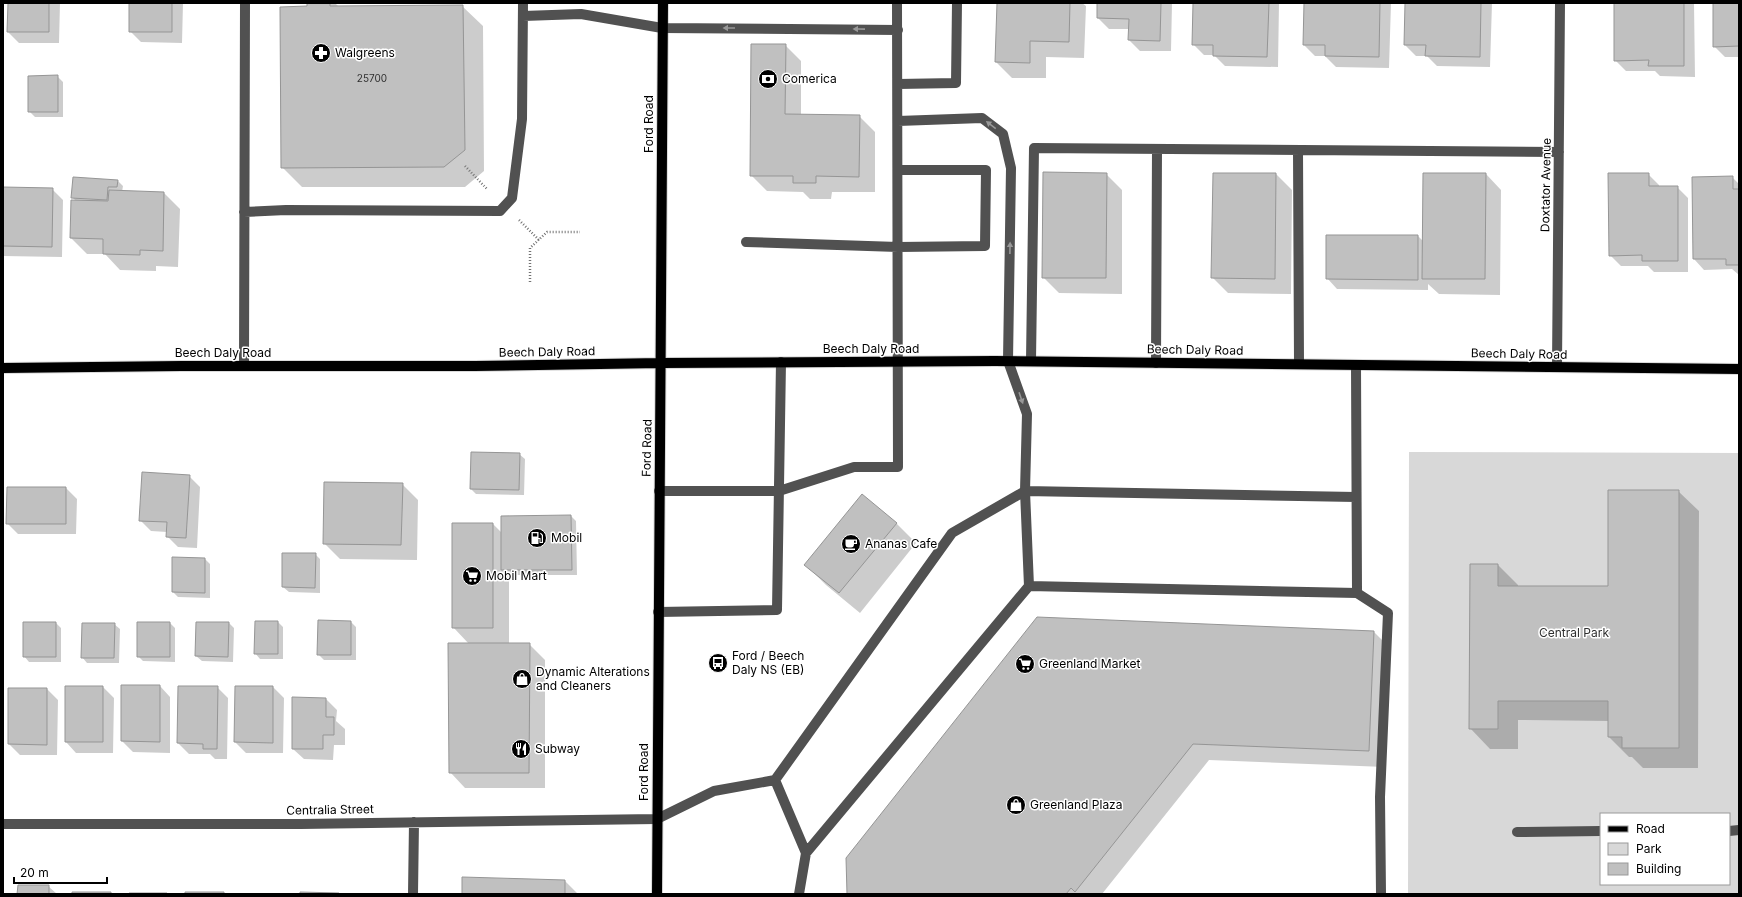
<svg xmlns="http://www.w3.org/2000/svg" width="1742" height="897" font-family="Inter,sans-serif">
<rect width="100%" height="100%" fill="#fff"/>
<path fill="#d8d8d8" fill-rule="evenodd" d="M1409,452L1739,453V894H1408ZM1601,814H1729V884H1601Z"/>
<path fill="#0003" d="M9,3H60L59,43H19L8,32Z
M130,3H183L182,43L141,42L130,31Z
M308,3H335L339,7L462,6L483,26L484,171L465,187H302L282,167Z
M998,3H1082L1086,6L1084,58L1046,57V78H1012L996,62Z
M1098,3H1172L1171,51H1140L1129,40L1130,29H1109L1098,18Z
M1194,3H1279L1278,67L1225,66L1214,55H1204L1193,44Z
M1305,3H1391L1389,68L1336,67L1325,56H1315L1304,45Z
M1406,3H1492L1490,67L1437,66L1427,56H1416L1405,45Z
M1615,3H1694L1695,77L1660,76L1655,71H1626L1615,60Z
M1714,3H1739V57H1725L1714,46Z
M785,45L801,61V116H859L875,132V192H832L831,199H810L803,192L767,191L751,175Z
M57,76L63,82V117H35L29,111Z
M1106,174L1122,190V294L1059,293L1043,277Z
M1276,174L1292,190L1291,294L1228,293L1212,277Z
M1486,174L1501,190L1500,295L1439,294L1428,284V290L1337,289L1327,278L1418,236L1423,241Z
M1648,174L1659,185V187H1677L1688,198V272H1654L1648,266H1621L1610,255Z
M1732,177L1739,184V275L1732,269L1704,270L1694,259Z
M118,181L123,186L122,192L164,193L180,209L178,267L156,266V271L120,270L105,254H87L71,238L76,201L72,197Z
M3,188L52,189L63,200L62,257L3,256Z
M519,454L525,459L524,495L476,494L471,489Z
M189,476L200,487L197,548L178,547L167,536V532L151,531L140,520Z
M402,484L418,500L417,560L340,559L324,543Z
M66,488L77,499L76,534H18L7,523Z
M1678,491L1699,511L1698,768H1643L1632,757H1629L1609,737V721L1518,720V749H1490L1470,728L1498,565L1518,585V587H1609Z
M571,516L576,521L577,575H509V644H529L545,660V788H465L450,772L469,644L453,627L493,524L502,533Z
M896,523L916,543L860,613L826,585L806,565Z
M315,554L320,559V593L289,592L283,587Z
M205,559L210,564V598L178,597L173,592Z
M1037,618L1374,632L1390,648L1385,767L1209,760L1102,894H848Z
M256,622H278L283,627V659H260L255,653Z
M351,622L356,627V660H324L318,654Z
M56,623L61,628V662H29L24,656Z
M170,623L175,628V662L143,661L138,656Z
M229,623L234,628L233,662L202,661L196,656Z
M114,624L120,629L119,663H87L82,657Z
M122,686H160L170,697V753L133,752L122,741Z
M103,687L114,698L113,753H76L66,742Z
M179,687H217L228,698L227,759H215L210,754H189L178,743Z
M273,687L284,698L283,753H246L235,742Z
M9,689H47L58,700L57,755H20L9,744Z
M326,699L337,710L336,721L345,729V745H334L333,760L304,759L293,749Z
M565,881L578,894H463Z
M48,886L57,894H18Z"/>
<path fill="#c0c0c0" stroke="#959595" d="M8,3H49V32H7Z
M129,3H172V32H129Z
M307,3H330V6L463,5L465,150L444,167L281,168L280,7L307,6Z
M997,3H1070L1069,42L1030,41V63L995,62Z
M1097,3H1161L1160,41L1128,40L1129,19L1097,18Z
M1193,3H1269L1267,57L1213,56V45H1192Z
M1304,3H1380L1379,57L1325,56V45H1303Z
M1405,3H1481L1480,57L1425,56L1426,45H1404Z
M1614,3H1684V66H1648L1649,60L1614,61Z
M1713,3H1739V46L1713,47Z
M751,44H786L785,114L860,115L859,177L816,176V183H793V176H750Z
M58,75V112H28V76Z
M1043,172L1107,173L1106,278H1042Z
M1213,173H1276L1275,279L1211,278Z
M1423,173H1486L1485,279H1422Z
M1608,173H1649V186H1678V261H1642V255L1609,256Z
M1733,176V189H1739V265H1726V259H1693L1692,177Z
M73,177L118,180L117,187H108L107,200L71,198Z
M3,187L53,188L52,247L3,246Z
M109,190L164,192L163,251L140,250V255L103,254V239L70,238L71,200L108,201Z
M1326,235H1418V280L1326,279Z
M471,452L520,453L519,490L470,489Z
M142,472L190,475L186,538L166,537L167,522L139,521Z
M324,482L403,483L401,545L323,544Z
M7,487H66V524H6Z
M1608,490H1679V748H1622V737H1608V701H1498V729H1469L1470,564H1498V586H1608Z
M862,494L897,523L839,593L804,565Z
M571,515L572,570H501V516Z
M452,523H493V628H452Z
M282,553H316L315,588L282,587Z
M172,557L205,558V593L172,592Z
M1037,617L1374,631L1369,751L1193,744L1075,892L1071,888L1066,894H847L846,858Z
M318,620L351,621V655H317Z
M255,621H278V654H254Z
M23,622H56V657H23Z
M137,622H170V657H137Z
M196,622H229L228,657L195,656Z
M82,623H115L114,658H81Z
M448,643H530L529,773H449Z
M121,685H160V742L121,741Z
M65,686H103V742H65Z
M178,686H218L217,749H203V744L177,743Z
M235,686H273V743L234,742Z
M8,688H47V745L8,744Z
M292,697L326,698V717H334V735H323V749H292Z
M462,877L565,880V894H462Z
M18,885H49V894H17Z
M72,892H111V894H72Z
M185,892H224V894H185Z
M300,892L339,893V894H300Z
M129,893H167V894H129Z"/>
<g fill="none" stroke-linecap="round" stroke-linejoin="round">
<g stroke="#dbdbdb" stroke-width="12">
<path id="major" d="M3,368L181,366H475L661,363L995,361L1739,369
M657,894L663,3"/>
</g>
<path stroke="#737373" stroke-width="2.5" stroke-dasharray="1 2" stroke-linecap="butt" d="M465,166L487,189
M519,220L539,240
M530,282V248L547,232H580"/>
<path stroke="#515151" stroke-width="10" d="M523,16L581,14L662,28L898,30
M898,84L956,83L957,3
M898,121L982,118L1003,134L1011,168L1008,361L1027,414L1025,491L1029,586
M1298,150L1299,364
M244,212L286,210L500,211L512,198L522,119L523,3
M746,242L898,247L985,246L986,170H898
M1031,361L1034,148L1559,152
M1156,363L1157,149
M244,366L245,3
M1557,367L1560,3
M659,491H779L854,467H898L897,3
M1357,593L1388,613L1380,797L1381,894
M658,612L777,610L781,362
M775,780L806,853
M3,824H301L657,819L714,791L775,780L952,533L1025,491L1356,497
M1729,831L1739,830
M1517,832L1601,831
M413,894L414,822
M799,894L806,853L1029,586L1357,593L1356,365"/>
<use href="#major" stroke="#000" stroke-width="10"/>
</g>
<defs><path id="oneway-solid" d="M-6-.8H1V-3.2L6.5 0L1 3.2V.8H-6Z"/></defs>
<g fill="#979797">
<use href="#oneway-solid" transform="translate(729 28) rotate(-180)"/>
<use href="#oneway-solid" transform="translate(859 29) rotate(-179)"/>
<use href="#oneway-solid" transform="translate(991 125) rotate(-142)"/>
<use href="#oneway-solid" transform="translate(1010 248) rotate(-89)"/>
<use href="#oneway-solid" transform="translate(1021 398) rotate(71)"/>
</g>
<defs>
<g id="pharmacy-disc" transform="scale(1)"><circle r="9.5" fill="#000" stroke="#fff"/><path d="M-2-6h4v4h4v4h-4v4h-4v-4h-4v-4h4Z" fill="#fff"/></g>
<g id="bank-disc" transform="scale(1)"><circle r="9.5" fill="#000" stroke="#fff"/><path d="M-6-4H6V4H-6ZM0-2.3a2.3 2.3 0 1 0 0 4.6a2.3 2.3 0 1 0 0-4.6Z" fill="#fff"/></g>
<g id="fuel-disc" transform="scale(1)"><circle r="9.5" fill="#000" stroke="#fff"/><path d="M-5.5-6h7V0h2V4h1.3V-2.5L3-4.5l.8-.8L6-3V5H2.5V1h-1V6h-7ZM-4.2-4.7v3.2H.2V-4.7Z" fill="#fff"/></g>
<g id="cafe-disc" transform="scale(1)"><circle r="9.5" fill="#000" stroke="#fff"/><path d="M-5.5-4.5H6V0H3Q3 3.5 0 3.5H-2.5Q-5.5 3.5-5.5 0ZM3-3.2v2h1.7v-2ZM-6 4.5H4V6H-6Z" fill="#fff"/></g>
<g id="supermarket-disc" transform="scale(1)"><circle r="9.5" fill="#000" stroke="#fff"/><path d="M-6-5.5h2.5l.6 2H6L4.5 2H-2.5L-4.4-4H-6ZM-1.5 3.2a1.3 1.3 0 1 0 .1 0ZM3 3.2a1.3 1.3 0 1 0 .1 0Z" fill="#fff"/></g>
<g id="bus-disc" transform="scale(1)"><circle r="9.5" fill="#000" stroke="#fff"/><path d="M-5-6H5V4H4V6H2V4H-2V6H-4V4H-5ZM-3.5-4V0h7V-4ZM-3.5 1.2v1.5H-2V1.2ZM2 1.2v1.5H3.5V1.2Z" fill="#fff"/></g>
<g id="shop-disc" transform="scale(1)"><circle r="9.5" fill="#000" stroke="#fff"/><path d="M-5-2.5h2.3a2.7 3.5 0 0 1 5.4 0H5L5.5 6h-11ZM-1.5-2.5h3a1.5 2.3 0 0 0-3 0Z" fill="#fff"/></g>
<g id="restaurant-disc" transform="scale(1)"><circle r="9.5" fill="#000" stroke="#fff"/><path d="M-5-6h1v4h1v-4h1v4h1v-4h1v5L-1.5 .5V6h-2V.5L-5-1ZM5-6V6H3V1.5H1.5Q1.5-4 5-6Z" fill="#fff"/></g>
</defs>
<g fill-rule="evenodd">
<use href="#pharmacy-disc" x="321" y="53"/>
<use href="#bank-disc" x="768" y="79"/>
<use href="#fuel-disc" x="537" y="538"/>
<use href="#cafe-disc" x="851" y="544"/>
<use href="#supermarket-disc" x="472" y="576"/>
<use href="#bus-disc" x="718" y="663"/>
<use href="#supermarket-disc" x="1025" y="664"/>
<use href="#shop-disc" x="522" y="679"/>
<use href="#restaurant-disc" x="521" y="749"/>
<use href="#shop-disc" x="1016" y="805"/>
</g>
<g text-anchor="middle" stroke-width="3" stroke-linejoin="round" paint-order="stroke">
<g font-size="10" fill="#303030">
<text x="372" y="82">25700</text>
</g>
<g font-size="12" fill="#000" stroke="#fff" text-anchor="start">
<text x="335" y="57">Walgreens</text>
<text x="782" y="83">Comerica</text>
<text x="551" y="542">Mobil</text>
<text x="865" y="548">Ananas Cafe</text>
<text x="486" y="580">Mobil Mart</text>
<text x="732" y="660">Ford / Beech<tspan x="732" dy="14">Daly NS (EB)</tspan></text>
<text x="1039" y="668">Greenland Market</text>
<text x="536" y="676">Dynamic Alterations<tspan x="536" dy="14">and Cleaners</tspan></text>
<text x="535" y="753">Subway</text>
<text x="1030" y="809">Greenland Plaza</text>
</g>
<g font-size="12" fill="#000" stroke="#fff">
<text transform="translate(649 124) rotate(-90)" y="4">Ford Road</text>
<text transform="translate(1546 185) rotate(-89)" y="4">Doxtator Avenue</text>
<text x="871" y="353">Beech Daly Road</text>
<text transform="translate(1195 350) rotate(1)" y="4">Beech Daly Road</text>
<text transform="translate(547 352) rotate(-1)" y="4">Beech Daly Road</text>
<text x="223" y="357">Beech Daly Road</text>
<text transform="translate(1519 354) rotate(1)" y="4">Beech Daly Road</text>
<text transform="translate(647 448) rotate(-89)" y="4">Ford Road</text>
<text transform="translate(644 772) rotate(-90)" y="4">Ford Road</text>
<text transform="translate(330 810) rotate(-1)" y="4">Centralia Street</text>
</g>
<g font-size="12" fill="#2f2f2f" stroke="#fff">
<text x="1574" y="637">Central Park</text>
</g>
</g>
<rect width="1742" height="897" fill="none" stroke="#000000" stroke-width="8"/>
<rect x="1600" y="813" width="130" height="72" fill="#ffffff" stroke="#999999"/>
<rect x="1608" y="826" width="20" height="6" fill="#000000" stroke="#999999"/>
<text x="1636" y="833" font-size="12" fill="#000000">Road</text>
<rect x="1608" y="843" width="20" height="12" fill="#d8d8d8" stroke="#999999"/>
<text x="1636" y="853" font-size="12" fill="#000000">Park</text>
<rect x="1608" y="863" width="20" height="12" fill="#c0c0c0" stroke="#999999"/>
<text x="1636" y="873" font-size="12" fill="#000000">Building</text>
<path d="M14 877v6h93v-6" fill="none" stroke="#000000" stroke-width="2"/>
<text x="20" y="877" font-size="12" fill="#000000" stroke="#ffffff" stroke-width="3" paint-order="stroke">20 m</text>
</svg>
